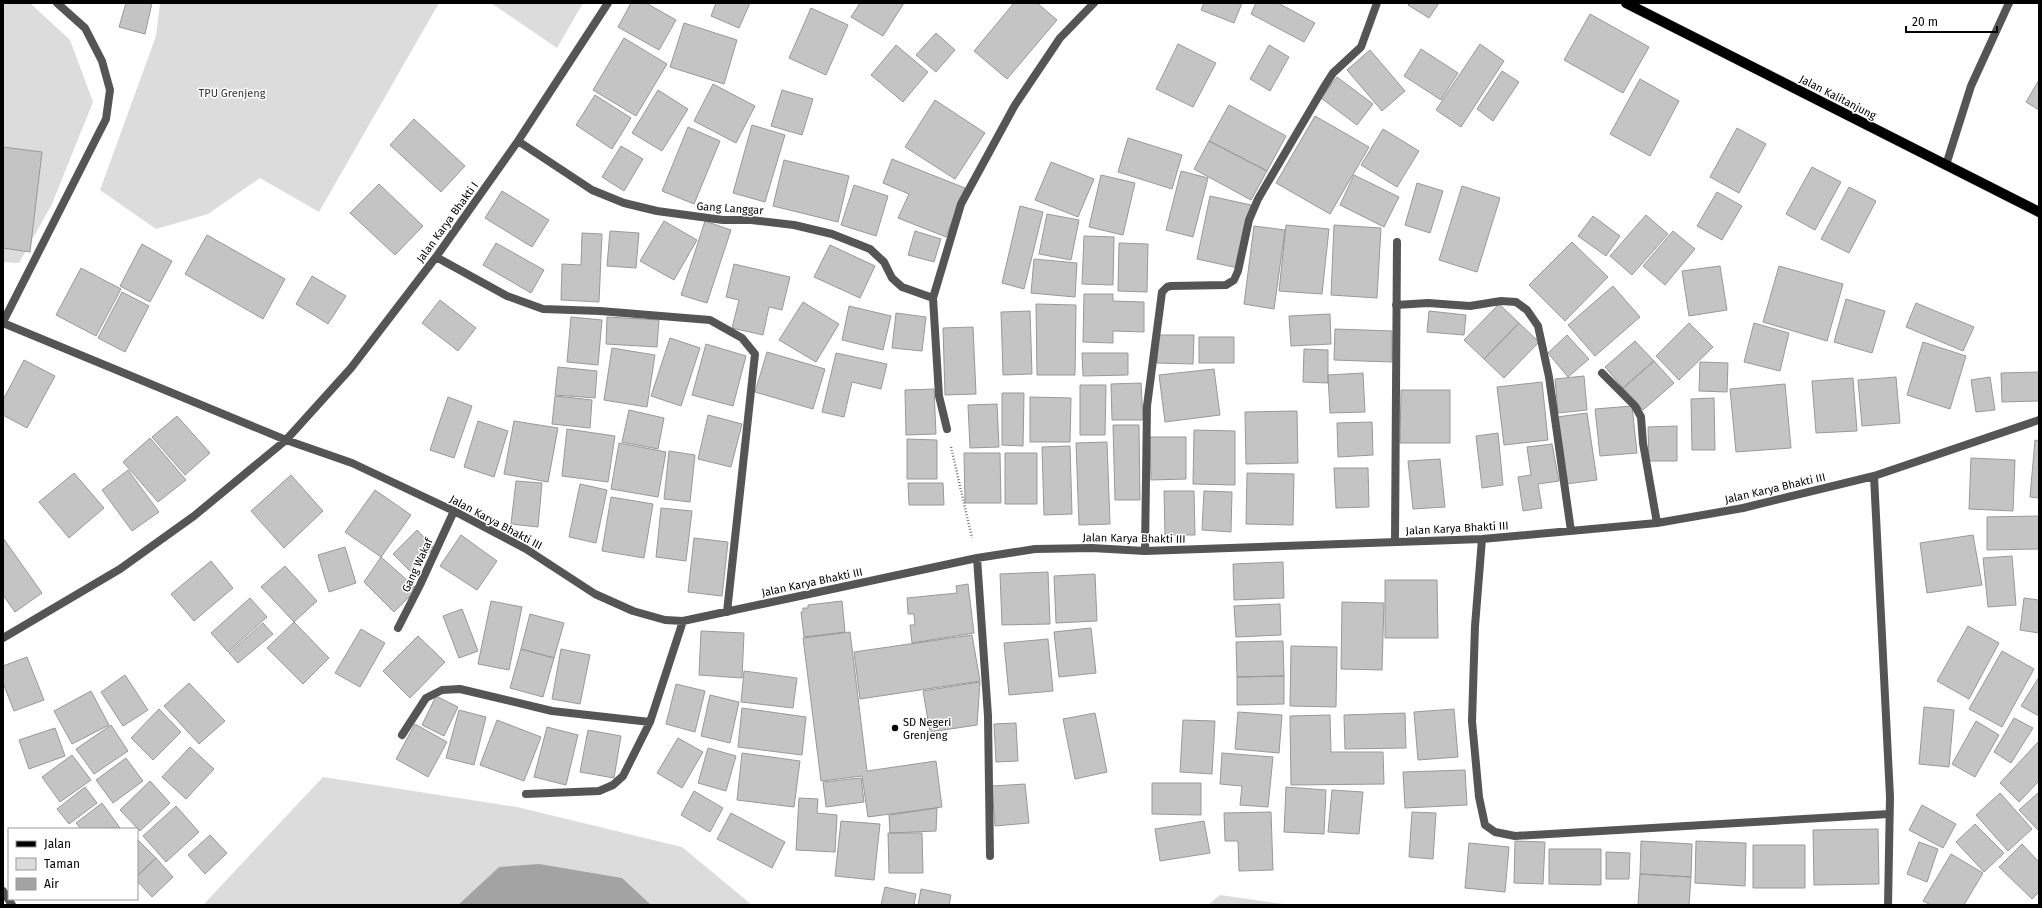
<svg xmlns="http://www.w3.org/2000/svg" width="2042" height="908" font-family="'Fira Sans',sans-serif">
<rect width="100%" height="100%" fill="#fff"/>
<path fill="#dcdcdc" d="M3,3H30L70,40L93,102L52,204L19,263L3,262Z
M160,3H439L319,212L260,178L208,214L156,229L100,190L156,36Z
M491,3H583L557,48Z
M323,777L517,807L682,847L752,905H651L499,867L458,905H203Z
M1220,895L1290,905H1208Z"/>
<path fill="#a3a3a3" d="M539,864L622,878L651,905H458L499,867Z"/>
<path fill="#c4c4c4" stroke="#999" d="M126,3H152L145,34L119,27Z
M631,3H646L676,20L659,50L618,27Z
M716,3H750L739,28L711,16Z
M860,3H904L883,36L851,17Z
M1014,3H1037L1057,20L1007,79L974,51Z
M1204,3H1242L1234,23L1201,10Z
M1256,3H1278L1315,23L1304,42L1251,14Z
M1409,3H1439L1429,18L1408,5Z
M811,8L848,25L826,75L789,58Z
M1590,14L1649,47L1623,93L1564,60Z
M684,23L737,40L724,84L670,67Z
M936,33L955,50L936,72L916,55Z
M624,38L667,64L636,116L593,90Z
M1178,44L1216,63L1193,107L1156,89Z
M1480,44L1504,61L1461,127L1436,110Z
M896,45L928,72L903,102L871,75Z
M1269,45L1289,57L1270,91L1250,79Z
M1421,49L1458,73L1441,100L1404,76Z
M1370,50L1405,91L1382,111L1347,70Z
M1502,71L1519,82L1493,121L1477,109Z
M1337,77L1373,104L1357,125L1321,98Z
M1640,79L1679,101L1650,156L1610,134Z
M2039,80V110L2026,102Z
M713,84L755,106L736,143L694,121Z
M658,90L688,109L662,151L632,133Z
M782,90L813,99L802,135L771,126Z
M595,95L631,118L612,149L576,125Z
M935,100L985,133L955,179L905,147Z
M1229,105L1286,136L1267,171L1209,141Z
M1315,116L1369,147L1330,214L1276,183Z
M414,119L465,166L441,192L390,145Z
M752,125L785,135L765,202L733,193Z
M688,127L720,141L694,204L662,191Z
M1737,128L1766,144L1739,193L1710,177Z
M1383,129L1419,151L1397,187L1361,165Z
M1128,138L1182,155L1172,189L1118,172Z
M1209,141L1267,171L1251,200L1194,169Z
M621,146L643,159L624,191L602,177Z
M3,147L42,152L30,252L3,248Z
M892,159L965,188L946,237L898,218L909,194L883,183Z
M784,160L849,176L838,222L773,206Z
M1051,162L1094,179L1078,217L1035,200Z
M1812,167L1841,182L1815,230L1786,214Z
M1181,171L1208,178L1193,237L1166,230Z
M1101,175L1135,183L1123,235L1089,227Z
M1354,175L1399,197L1384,227L1340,205Z
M1417,183L1443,191L1430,233L1405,225Z
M379,184L423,226L395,255L350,213Z
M854,185L888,196L876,236L841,225Z
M1462,186L1500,198L1477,272L1439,260Z
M1849,187L1876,201L1849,253L1821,239Z
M502,191L549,220L532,247L485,218Z
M1717,192L1742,206L1722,240L1697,226Z
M1210,196L1251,205L1238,268L1197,259Z
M1020,206L1043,212L1024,289L1002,283Z
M1047,214L1079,220L1071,260L1039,254Z
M1646,215L1668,234L1632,275L1610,256Z
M1593,216L1620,236L1606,256L1578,236Z
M664,221L697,240L674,280L640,261Z
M705,221L731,230L707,303L681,295Z
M1286,225L1329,229L1322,294L1279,291Z
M1334,225L1381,228L1377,298L1331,295Z
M1254,226L1285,230L1274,309L1244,304Z
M610,231L639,233L636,268L607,266Z
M915,231L941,239L934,262L908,255Z
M1673,231L1695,249L1665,285L1643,266Z
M582,233L602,234L599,302L561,300L562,264L581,265Z
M207,235L285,279L263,319L185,274Z
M1084,236L1114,237L1113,285L1082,284Z
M1572,242L1608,277L1565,321L1529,285Z
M496,243L544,270L531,293L483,265Z
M1119,243L1148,244L1147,292L1118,291Z
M142,244L172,261L150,302L120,286Z
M830,245L875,266L860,298L814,277Z
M1034,259L1077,263L1075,297L1031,293Z
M734,264L790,277L782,310L769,307L763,335L732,328L739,300L726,297Z
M1720,266L1727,310L1689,316L1682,271Z
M1779,266L1843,284L1827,341L1763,322Z
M81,268L121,289L96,336L56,315Z
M312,276L346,296L328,324L296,304Z
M1613,286L1640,317L1595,356L1568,325Z
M122,292L149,306L125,352L98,338Z
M1084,294H1113V301L1144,302V332L1113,331V343L1083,342Z
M1846,299L1885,311L1872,353L1834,342Z
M440,300L476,328L458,351L422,323Z
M803,302L839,324L816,362L779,340Z
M1916,303L1974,327L1963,351L1906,327Z
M1036,304L1076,305L1075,375H1037Z
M1499,304L1519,323L1484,359L1464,340Z
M849,306L891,316L883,350L842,340Z
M1030,311L1032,374L1003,375L1001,312Z
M1429,311L1466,315L1464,335L1427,332Z
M896,313L926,317L922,351L892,348Z
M1330,314L1331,344L1291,346L1289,316Z
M571,317L602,320L598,365L567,362Z
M607,317L659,320L657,347L606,344Z
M1519,323L1539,342L1504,378L1484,359Z
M1689,323L1713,347L1679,380L1656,356Z
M1754,323L1789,333L1780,371L1744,362Z
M973,327L976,394L945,395L943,328Z
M1335,329L1392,331V362L1334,360Z
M1157,335H1194L1193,364L1157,363Z
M1567,335L1589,359L1568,377L1548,353Z
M1199,337H1234V363H1199Z
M670,338L700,348L681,406L651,396Z
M1635,341L1654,361L1623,388L1605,367Z
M1923,342L1966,356L1950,409L1907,395Z
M706,344L746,356L733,406L692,395Z
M612,348L655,355L647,407L604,400Z
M1304,349L1328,350V383L1303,382Z
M767,352L825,369L813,409L755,392Z
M836,353L887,364L881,389L852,382L844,417L822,412Z
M1082,353H1128V375L1083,376Z
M24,360L55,376L27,428L3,415V400Z
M1654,361L1674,383L1643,410L1623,388Z
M1700,362L1728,363L1727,392L1699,391Z
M558,367L597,371L595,398L555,395Z
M1214,369L1220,415L1165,422L1159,375Z
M2039,372V401L2002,402L2001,373Z
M1363,373L1365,412L1330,413L1328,375Z
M1584,376L1587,410L1558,413L1555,379Z
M1896,377L1900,423L1862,426L1858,380Z
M1990,377L1995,410L1976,412L1971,380Z
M1853,378L1857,431L1816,433L1812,381Z
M1542,382L1548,440L1504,445L1497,387Z
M1141,383L1143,420H1112L1111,384Z
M1785,384L1791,448L1736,452L1730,389Z
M1080,385H1106L1105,435H1080Z
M934,389L936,434L906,435L905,390Z
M1401,390H1450V443H1400Z
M1002,393H1024L1023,446L1002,445Z
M555,396L592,400L590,428L552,424Z
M448,397L472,406L454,458L430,450Z
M1030,397L1071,398L1070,442H1030Z
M1714,398L1715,450H1692L1691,399Z
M997,404L999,447L970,448L968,405Z
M1632,406L1637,453L1600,456L1595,409Z
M629,410L664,418L658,449L622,442Z
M1297,411L1298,463L1246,464L1245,412Z
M1587,413L1597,480L1566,484L1557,417Z
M708,415L742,424L731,467L698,459Z
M177,416L210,453L185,475L152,437Z
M478,421L508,431L494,477L464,467Z
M514,421L558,428L548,482L504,474Z
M1372,422L1373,455L1338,457L1337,423Z
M1113,425H1139L1140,500H1115Z
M1677,426V461H1649L1648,427Z
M567,429L615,436L608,482L562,476Z
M1194,430L1235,431V485L1193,484Z
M1498,433L1503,485L1482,488L1476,436Z
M1150,437H1186V479L1151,480Z
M150,438L186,480L158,502L123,462Z
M907,439L937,440V479H907Z
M2035,440L2039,441V498L2030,497Z
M1107,442L1110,524L1079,525L1076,443Z
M619,443L666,452L658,497L611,489Z
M1552,444L1559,481L1538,484L1542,508L1523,511L1518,477L1531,475L1527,447Z
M1070,446L1072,514L1044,515L1042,447Z
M669,451L695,455L690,502L664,499Z
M964,453H1000L1001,503H965Z
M1005,453H1037V504H1005Z
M1971,458L2015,460L2013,511L1969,509Z
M1440,459L1445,507L1413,509L1408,461Z
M1334,468H1368L1369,507L1336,508Z
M128,470L159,512L132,531L102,490Z
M74,473L104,508L69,538L39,502Z
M1247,473L1294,474L1293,525L1246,524Z
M291,475L323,511L284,548L251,511Z
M516,481L542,483L538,527L511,524Z
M908,483H943L944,505H909Z
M580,484L607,490L596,543L569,537Z
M375,490L411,515L381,557L345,532Z
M1164,491H1194L1195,535H1165Z
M1204,491L1232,492L1231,532L1202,530Z
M611,497L653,504L644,558L602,551Z
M661,508L692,511L686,561L656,557Z
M2039,516V549L1987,550V517Z
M417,530L434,548L410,571L393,554Z
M461,535L497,561L477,590L440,566Z
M1973,535L1982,585L1927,593L1920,543Z
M3,538L42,593L15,612L3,595Z
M694,538L728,542L722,596L688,592Z
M345,547L356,583L329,592L318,555Z
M2012,556L2016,605L1988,607L1983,558Z
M381,557L417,589L394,612L364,582Z
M211,561L233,588L194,621L171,594Z
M1283,562L1284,598L1234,600L1233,564Z
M285,566L317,601L294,622L261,587Z
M1048,572L1050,624L1002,625L1000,574Z
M1095,574L1097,621L1056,623L1054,576Z
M1385,580H1437L1438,638H1385Z
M968,584L974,633L912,643L910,625H915L914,614H908L907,598L957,593L956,586Z
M250,598L267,617L228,652L211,633Z
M2024,598L2039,600V633L2020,630Z
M491,601L522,607L509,670L478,664Z
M842,601L845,632L804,637L801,612H803V608H808V605Z
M1342,602L1384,603L1382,670L1341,669Z
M1280,604L1281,635L1236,637L1234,606Z
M462,609L478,651L459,658L443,616Z
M530,614L564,623L554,658L521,649Z
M294,622L329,658L303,684L267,648Z
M263,623L273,634L238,663L229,653Z
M1968,626L1999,643L1969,699L1937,681Z
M1091,628L1096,673L1059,677L1054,632Z
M361,629L385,643L360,687L335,673Z
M701,631L744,633L742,678L699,675Z
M850,632L867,771L936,761L942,807L868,817L862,776L821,781L803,638Z
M972,635L980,681L860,699L854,652Z
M418,636L445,662L410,698L383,671Z
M1048,639L1053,691L1009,695L1004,643Z
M1283,641L1284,676L1237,677L1236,642Z
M1291,646L1337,647L1336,707L1290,706Z
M521,649L554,658L543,697L510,688Z
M561,649L590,655L580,704L552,699Z
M2002,651L2034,669L2002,727L1969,709Z
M27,657L44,700L14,711L3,683V666Z
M744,671L797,678L793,708L741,702Z
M125,675L148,710L123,726L101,692Z
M1284,676V704L1237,705V677Z
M2039,677V716L2021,706Z
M980,682L977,725L930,732L923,691Z
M189,683L225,721L199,744L164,706Z
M676,684L705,691L695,732L666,724Z
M91,691L109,725L72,744L54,711Z
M710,695L739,702L730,743L701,736Z
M436,696L458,707L444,736L422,725Z
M1924,707L1954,710L1949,767L1919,764Z
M742,708L806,717L802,755L738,747Z
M159,709L181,732L153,760L131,738Z
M1454,709L1458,757L1418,760L1414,712Z
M459,710L486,717L474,765L446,758Z
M1238,712L1282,715L1279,753L1235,749Z
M1095,713L1107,772L1075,779L1063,719Z
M1405,713L1406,748L1345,749L1344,715Z
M1330,715L1331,752H1383L1384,784L1291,785L1290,716Z
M2014,718L2033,728L2011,763L1994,752Z
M497,720L541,737L524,781L480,765Z
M1183,720L1215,721L1212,774L1180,772Z
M1976,721L1999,735L1975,777L1952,764Z
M1016,723L1018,761L996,762L994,724Z
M415,724L447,742L428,777L396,759Z
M111,725L128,751L94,774L76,749Z
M547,727L578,735L566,785L534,777Z
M55,728L65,756L29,769L19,740Z
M588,730L621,736L614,778L580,772Z
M678,738L703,752L682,788L657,773Z
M2039,741V781L2019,802L2000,783Z
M190,747L214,769L186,799L162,777Z
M708,748L736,756L726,791L698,783Z
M742,753L800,761L794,807L737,800Z
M1222,753L1273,757L1268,807L1240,805L1242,786L1220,784Z
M72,755L91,780L60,802L42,777Z
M126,758L143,781L113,803L96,780Z
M1465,770L1467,805L1405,808L1403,772Z
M861,778L864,802L826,807L823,782Z
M150,781L170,803L140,831L120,810Z
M1152,783H1201V815L1152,814Z
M1025,784L1029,823L995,826L992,786Z
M85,787L97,803L69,824L57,809Z
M1286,787L1326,790L1324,834L1284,832Z
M1332,790L1363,792L1359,834L1328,832Z
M694,791L723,808L710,832L681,815Z
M2039,792V831L2019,810Z
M2000,793L2032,829L2008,851L1976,815Z
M799,798L818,799L817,813L837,815L835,852L796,850Z
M102,803L120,828L81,829L76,823Z
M1922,805L1956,824L1943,848L1909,830Z
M176,806L199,832L166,862L143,836Z
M937,808L936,831L890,833L889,815Z
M1271,812L1273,870L1239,871L1238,841H1225L1224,813Z
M1412,812L1436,813L1433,859L1409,857Z
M731,813L785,842L772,868L717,839Z
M841,821L880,824L874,880L835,876Z
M1204,821L1210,853L1160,861L1155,829Z
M1975,824L2004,853L1984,872L1956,842Z
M1878,829L1879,884L1814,885L1813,830Z
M888,833H922L923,873H889Z
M210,835L227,853L205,874L188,855Z
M137,839L156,858L137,876Z
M1515,841L1545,842L1543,884L1514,883Z
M1641,841L1692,844L1691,877L1640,874Z
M1696,841L1746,843L1745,886L1695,883Z
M1919,842L1938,849L1927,882L1907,874Z
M1469,843L1509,847L1505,892L1465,888Z
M2022,844L2039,862V892L2032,899L1999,867Z
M1753,845H1805V888H1753Z
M1549,849H1601V885L1549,884Z
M1606,852L1630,853L1629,879H1606Z
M1951,854L1983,873L1964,905H1931L1923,901Z
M156,858L173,877L152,897L137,881V876Z
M1640,874L1691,877L1689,905H1638Z
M885,887L916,894L914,905H881Z
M921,889L951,895L949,905H918Z"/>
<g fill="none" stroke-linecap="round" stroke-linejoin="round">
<g stroke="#dbdbdb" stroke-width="11">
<path id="primary" d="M1626,3L2039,212"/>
</g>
<path stroke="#777" stroke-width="2.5" stroke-dasharray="1 2" stroke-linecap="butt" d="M951,447L972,538"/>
<path stroke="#555" stroke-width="8" d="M518,141L592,190L624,203L657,211L723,220H751L794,225L832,234L870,249L884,262L892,278L902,287L933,298
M1946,165L1971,86L2009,3
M436,257L507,296L543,309L600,311L710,320L742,338L755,354L727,612
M1396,305L1428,303L1470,306L1501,301L1516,302L1527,310L1538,326L1549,377L1571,531
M3,322L106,119L110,90L102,61L85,28L57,3
M3,323L286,440L352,463L454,511L526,549L595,594L633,611L665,620L683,621L977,558L1035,549L1092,548L1145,551L1482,539L1657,523L1743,508L1874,476L2039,420
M1602,373L1635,406L1641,417L1643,443L1657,523
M947,429L939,396L933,298L961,204L1015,105L1060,38L1094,3
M1874,476L1890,797L1888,905
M1482,539L1475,626L1472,721L1479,797L1485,825L1495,832L1515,836L1889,814
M1395,541L1397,242
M1145,551L1147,406L1162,292L1167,287L1171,286L1226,285L1234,280L1238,271L1249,220L1258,199L1324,87L1333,73L1361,47L1377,3
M977,558L988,716L990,856
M398,628L420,585L454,511
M3,638L120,569L194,516L286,440L351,368L436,257L518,141L608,3
M402,735L426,698L442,690L460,689L552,711L650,722
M526,794L599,791L613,785L623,776L650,722L683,621
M3,891L12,905"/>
<use href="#primary" stroke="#000" stroke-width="10"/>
</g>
<circle fill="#000" stroke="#fff" stroke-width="1.5" cx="895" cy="728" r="4"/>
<g text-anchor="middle" stroke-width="3" stroke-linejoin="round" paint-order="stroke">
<g font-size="11" fill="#333" stroke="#fff">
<text x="232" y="97">TPU Grenjeng</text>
</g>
<g font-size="11" fill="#000" stroke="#fff">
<text transform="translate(1838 97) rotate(27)" y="4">Jalan Kalitanjung</text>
<text transform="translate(730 208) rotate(4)" y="4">Gang Langgar</text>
<text transform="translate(447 222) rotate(-54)" y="4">Jalan Karya Bhakti I</text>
<text transform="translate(1775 488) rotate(-13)" y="4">Jalan Karya Bhakti III</text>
<text transform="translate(496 522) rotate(28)" y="4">Jalan Karya Bhakti III</text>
<text transform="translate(1457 528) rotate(-3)" y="4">Jalan Karya Bhakti III</text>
<text transform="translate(1134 538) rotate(1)" y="4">Jalan Karya Bhakti III</text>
<text transform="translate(417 565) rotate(-65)" y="4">Gang Wakaf</text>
<text transform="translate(812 582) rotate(-12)" y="4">Jalan Karya Bhakti III</text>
</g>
<g font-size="11" fill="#000" stroke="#fff" text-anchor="start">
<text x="903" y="726">SD Negeri<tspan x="903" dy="13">Grenjeng</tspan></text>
</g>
</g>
<rect width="2042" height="908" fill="none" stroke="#000000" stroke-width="8"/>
<rect x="8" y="828" width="130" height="72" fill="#ffffff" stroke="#999999"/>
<rect x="16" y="841" width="20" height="6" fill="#000000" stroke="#999999"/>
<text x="44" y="848" font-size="12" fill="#000000">Jalan</text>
<rect x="16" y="858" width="20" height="12" fill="#dcdcdc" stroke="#999999"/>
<text x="44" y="868" font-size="12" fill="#000000">Taman</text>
<rect x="16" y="878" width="20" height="12" fill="#a3a3a3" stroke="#999999"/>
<text x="44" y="888" font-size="12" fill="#000000">Air</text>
<path d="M1906 26v6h91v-6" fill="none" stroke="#000000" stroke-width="2"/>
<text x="1912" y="26" font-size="12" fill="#000000" stroke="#ffffff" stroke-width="3" paint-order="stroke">20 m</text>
</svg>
